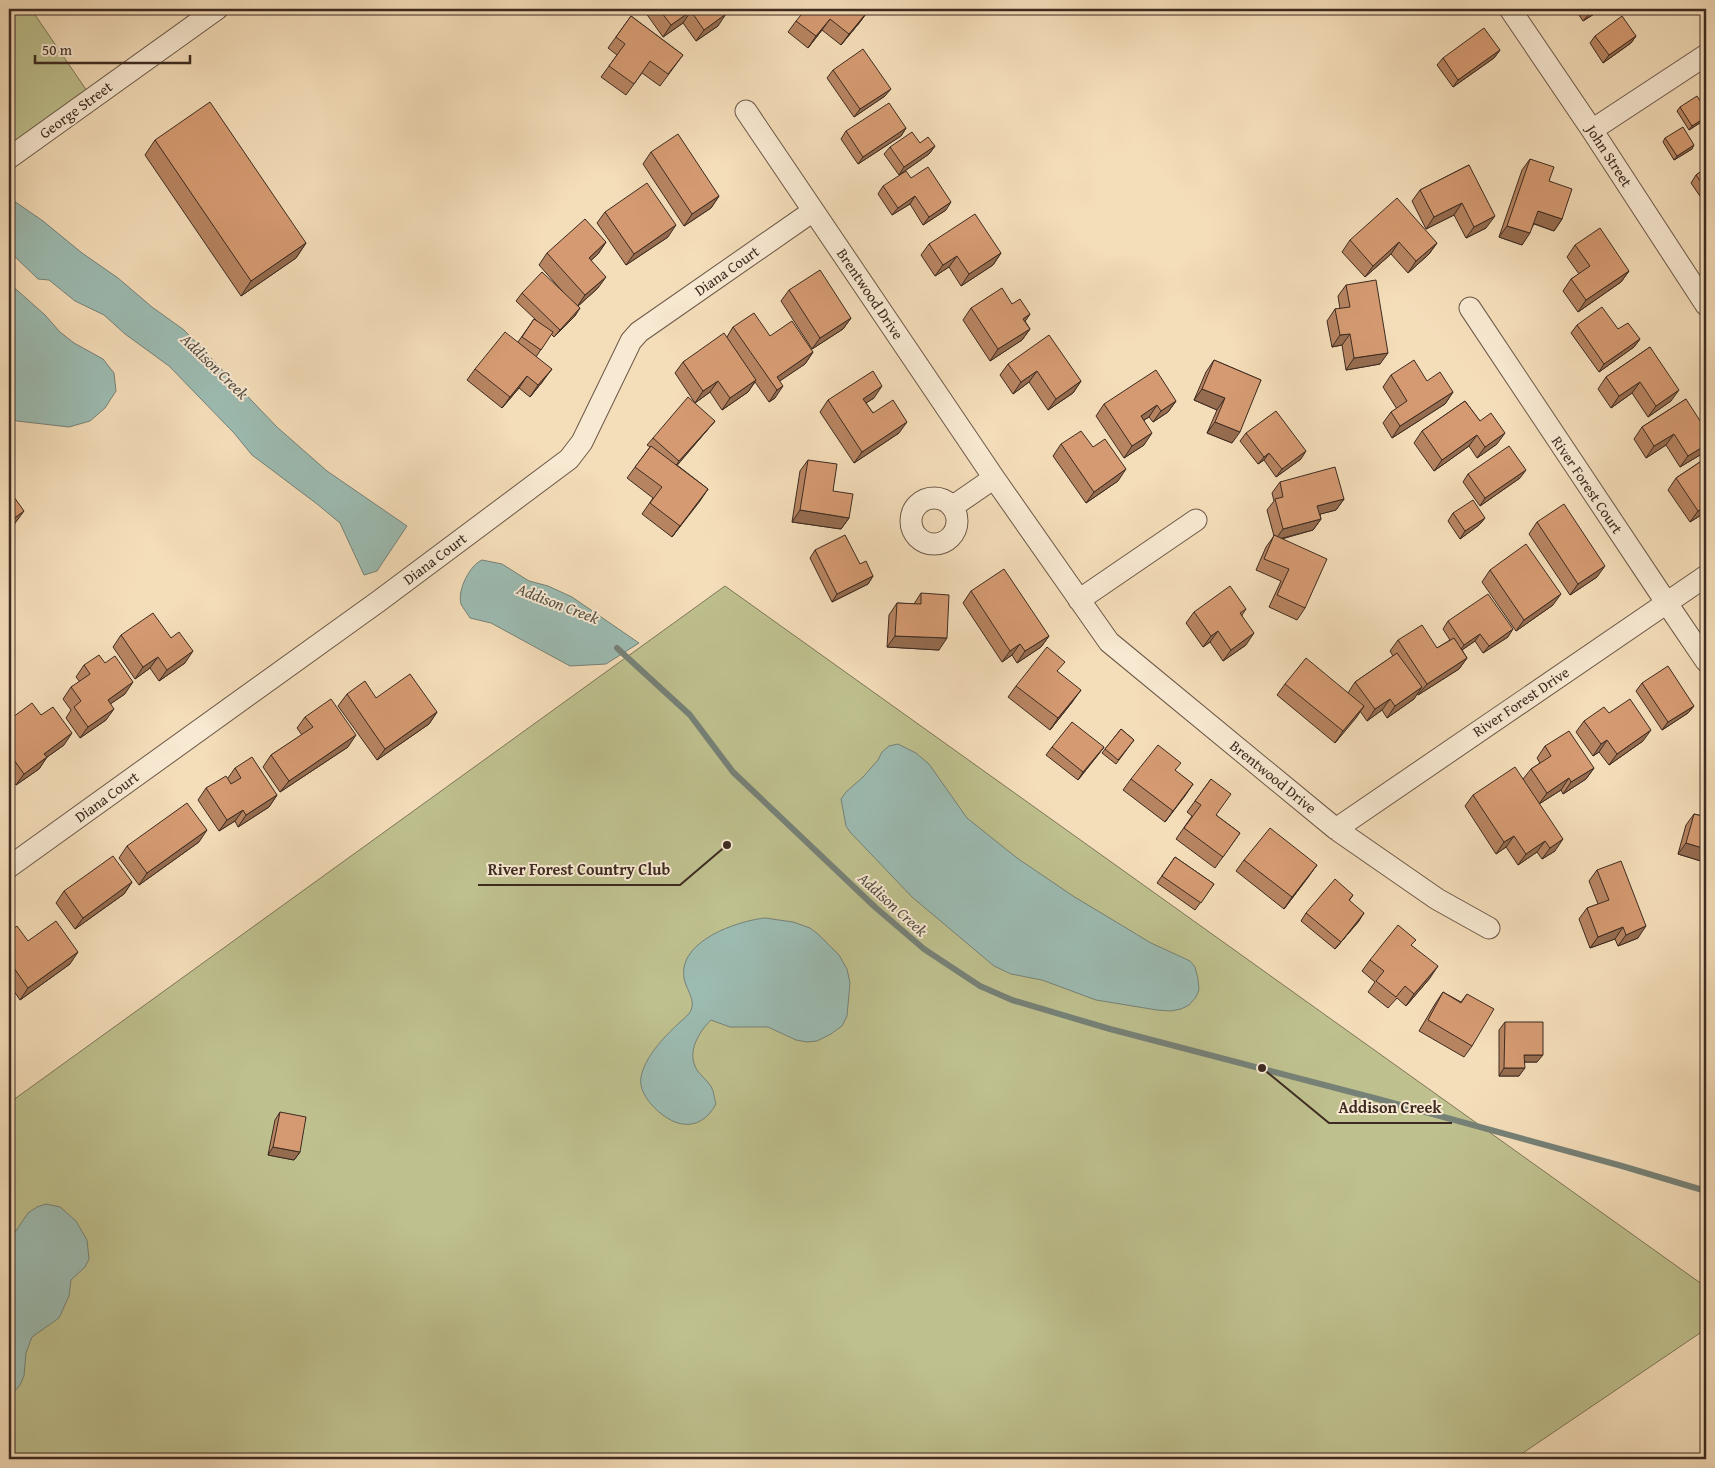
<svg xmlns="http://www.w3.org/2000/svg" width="1715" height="1468" font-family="'Gentium Book Plus',serif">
<rect width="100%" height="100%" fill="#f4ddb9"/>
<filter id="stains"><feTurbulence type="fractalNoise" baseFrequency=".004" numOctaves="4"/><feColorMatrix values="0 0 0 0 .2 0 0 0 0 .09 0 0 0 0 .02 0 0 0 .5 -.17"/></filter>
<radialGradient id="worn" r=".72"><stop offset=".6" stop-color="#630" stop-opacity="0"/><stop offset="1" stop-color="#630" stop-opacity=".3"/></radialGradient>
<path fill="#bec08e" stroke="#7e7658" d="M9,9H31L87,91L9,146Z
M725,586L1706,1287V1329L1514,1459H9V1103Z"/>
<path fill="#9cbbb1" stroke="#768177" d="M9,200L14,201L43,221L82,253L118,278L152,307L184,330L277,427L327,471L407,526L377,571L364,575L340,523L317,504L252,455L234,433L169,366L125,334L104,315L75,301L49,280L38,279L9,251Z
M9,283L45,315L60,332L74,343L103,359L114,373L116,391L105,408L90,421L69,427L17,421L9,417Z
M482,560L502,564L529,581L548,586L572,597L639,643L606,664L570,666L491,623L470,618C467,613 463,608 461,604C457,590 470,565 482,560Z
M898,744L916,753L929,764L967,818L1017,858L1073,896L1151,943L1190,961L1195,967L1198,979L1199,990L1196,997L1189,1005L1181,1009L1171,1011L1157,1010L1096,1000L1042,980L1011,974L994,966L912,897L850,832L846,826L841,799L846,792L863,777L878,760L882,752L889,746Z
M765,918L793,922L810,928L818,934L839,955L847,969L850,983L847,1016L842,1026L831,1034L817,1041L807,1042L796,1040L768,1027H730L711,1020C699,1032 686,1052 697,1070C700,1075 706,1079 710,1085C714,1090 714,1098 716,1104C699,1135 671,1127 651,1104C645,1097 639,1087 641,1077C645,1057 663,1038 678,1024C683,1019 691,1014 692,1007C694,997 685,987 684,978C678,941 737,921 765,918Z
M46,1204L60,1207L76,1221L87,1240L89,1259L85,1267L71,1280L69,1296L59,1318L32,1337L26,1353L24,1376L20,1385L9,1398V1241L28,1213L37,1207Z"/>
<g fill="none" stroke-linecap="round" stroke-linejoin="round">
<path stroke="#768177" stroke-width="6" d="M617,648L690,715L733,772L875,907L924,949L980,986L1012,1000L1110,1029L1378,1099L1622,1166L1706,1191"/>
<g stroke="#6b5847" stroke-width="23">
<path id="minor" d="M1510,9L1592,130L1706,305
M746,111L994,478L1109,642L1336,829L1437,899L1489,928
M1592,130L1706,55
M9,158L217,9
M1470,308L1666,602L1706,661
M911 521a23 23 0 1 1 46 0a23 23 0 1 1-46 0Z
M952,507L994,478
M1079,600L1196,520
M1336,829L1706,576
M9,867L379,601L569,459L582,442L631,341L639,332L813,211"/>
</g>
<use href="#minor" stroke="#f8e9d2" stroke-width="21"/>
</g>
<path fill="#b78461" stroke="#3d2b21" d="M61,9H70L64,13Z
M643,9H722L718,26L696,41L683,23L663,37Z
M1575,9H1602L1583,21Z
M868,11L860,22L841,45L822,30L808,48L788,32L796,21Z
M631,16L683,55L660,86L642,73L626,95L601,77L617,55L608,48Z
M1595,36H1636L1631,43L1603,63L1590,43Z
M1500,50L1494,58L1453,87L1437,65L1443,58Z
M833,70L885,96L854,117L827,78Z
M1680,107L1706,110V119L1689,130L1677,111Z
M906,128L901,136L858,164L841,139L846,131Z
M1665,138L1692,149L1674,160L1663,142Z
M155,140L306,243L296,258L241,296L145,155Z
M920,143L935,146L929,154L899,175L884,154L890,147Z
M651,152L719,196L711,208L684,226L643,164Z
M1530,159L1549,181L1562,219L1554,231L1534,224L1522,245L1499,237L1522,170Z
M1469,165L1486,228L1466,238L1454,215L1426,229L1412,201L1420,190Z
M1706,168V200L1704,202L1691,183L1696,175Z
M911,178L946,210L923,225L910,204L892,215L878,194L883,186Z
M605,212L668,237L626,265L597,223Z
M1350,240L1437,243L1429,254L1408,273L1391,254L1365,277L1342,252Z
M606,242L598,254L591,260L598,288L578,306L575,316L554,337L551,334L536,357L543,381L530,397L519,388L502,408L467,380L475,369L518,342L534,319L537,321L516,301L522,293L563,292L539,265L547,253Z
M929,244L1001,253L993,265L961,286L949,267L935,276L921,255Z
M1575,245L1629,271L1621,282L1578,312L1563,291L1571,279L1579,274L1567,257Z
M1346,285L1380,364L1346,370L1342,345L1332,347L1327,321L1335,309H1340L1338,296Z
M789,290L851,318L843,329L812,349L781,301Z
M971,308L1030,314L1025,321L1030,329L1022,340L990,361L963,320Z
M1577,325L1618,329L1640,339L1634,347L1599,372L1571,333Z
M733,327L770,336L813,352L805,364L779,381L775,398L769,402L755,382L748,392L722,410L710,392L695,403L675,373L683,362L727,337Z
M1650,347L1671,401L1648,417L1632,393L1611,408L1598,389L1606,377Z
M1214,360L1261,380L1232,443L1207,433L1217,410L1194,400L1206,372Z
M1008,364L1081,381L1073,393L1048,410L1029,382L1013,394L1000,375Z
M1391,375L1427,381L1453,392L1445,404L1392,438L1383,423L1391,412L1397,409L1383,387Z
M874,398L866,403L873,413L899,433L854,463L820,412L828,400Z
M1686,399L1705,452L1680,467L1666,445L1646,458L1634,439L1642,427Z
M1176,401L1168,412L1153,422L1149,417L1144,420V445L1124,458L1096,416L1104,404Z
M1465,401L1497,444L1477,458L1469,446L1434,471L1414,443L1422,431Z
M715,421L709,428L677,465L708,489L672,537L642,514L653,498L627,478L650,447L647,445L653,438Z
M1246,433L1301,459L1276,477L1264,460L1258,464L1240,441Z
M1061,444L1093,447L1118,481L1086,503L1053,456Z
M1706,458V512L1690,522L1668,490L1676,478Z
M808,460L833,491L849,518L841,529L792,522L800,471Z
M1468,474L1520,478L1480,506L1463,482Z
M1280,482L1344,499L1336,510L1320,514L1321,519L1313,530L1282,539L1305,608L1297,620L1269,607L1281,581L1256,570L1266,547L1274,536L1267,510L1274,501L1272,493Z
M1453,513L1485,518L1479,525L1460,539L1448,521Z
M1537,522L1597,577L1570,595L1529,534Z
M815,550L860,564L873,576L868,584L832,602L810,558Z
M1490,570L1553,605L1516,631L1482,582Z
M971,591L1049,636L1041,647L1017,663L1012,655L1002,662L963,603Z
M921,593L939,650L887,647L889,615L897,603L914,604Z
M1246,609L1242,615L1246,645L1223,661L1210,642L1203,647L1186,623L1194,612Z
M1448,621L1508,637L1483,653L1475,641L1462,650L1467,658L1459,669L1418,695L1417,693L1414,699L1387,718L1382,710L1367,721L1360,711L1335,743L1277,695L1285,684L1348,693L1355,682L1393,656L1390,651L1398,640L1437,648L1450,640L1443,629Z
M121,635L185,663L159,681L150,668L135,679L113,647Z
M84,665L125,694L110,704L106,720L80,738L66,718L71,710L63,699L71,687L80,682L76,677Z
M1058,672L1073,701L1050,730L1008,697L1016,686Z
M1642,683L1694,706L1688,713L1662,730L1636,691Z
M347,694L376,698L437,712L429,724L377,760L338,706Z
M1609,713L1643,741L1609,765L1599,752L1593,756L1576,732L1584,721Z
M305,717L348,747L280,792L263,767L271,755L302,735L297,728Z
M9,720L64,745L47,757L39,769L16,785L9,775Z
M1121,729L1134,740L1116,764L1102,753Z
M1545,746L1594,768L1586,779L1563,794L1561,790L1539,804L1555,851L1542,859L1537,852L1518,865L1506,847L1496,854L1465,806L1473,795L1523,779L1531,769L1540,763L1537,758Z
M1052,747H1104L1078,780L1046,755Z
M235,768L277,795L269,807L238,827L235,821L219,831L198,800L206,788L228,778Z
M1175,771L1193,784L1165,822L1123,790L1131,779Z
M1211,779L1216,815L1240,833L1215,868L1176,839L1192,816L1187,812Z
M1694,814L1706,817V870L1702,868L1704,862L1678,854L1686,825Z
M199,842L139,885L119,858L127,846Z
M1175,857L1214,884L1195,910L1157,883Z
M1244,860L1309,876L1284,909L1236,871Z
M1597,870L1638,938L1618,946L1615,939L1590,948L1579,919L1587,908L1598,904L1589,881Z
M132,882L124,894L75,929L56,903L64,891Z
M1353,895L1349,901L1359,921L1335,949L1301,921L1306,913Z
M9,932L70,964L20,1000L9,984Z
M1412,946L1430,978L1406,1006L1397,998L1388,1008L1368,992L1375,982L1362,971L1370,960Z
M1443,992L1461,1002L1467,994L1472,1046L1464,1057L1419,1031L1435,1004Z
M1505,1022L1537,1062H1525L1519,1076H1499V1030Z
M280,1112L300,1152L294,1160L268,1155L275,1120Z"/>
<path fill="#956c4f" stroke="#3d2b21" d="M730,9H792L789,13L728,12Z
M1596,9H1602L1583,21L1589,14Z
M691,11L683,23L663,37L671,25Z
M868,11L860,22L841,45L849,34Z
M726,14L718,26L696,41L704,30Z
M830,19L822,30L808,48L816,36Z
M1636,36L1631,43L1603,63L1609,55Z
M1500,50L1494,58L1453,87L1458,80Z
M891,89L885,96L854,117L860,109Z
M1706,117V119L1689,130L1692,126Z
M906,128L901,136L858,164L863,157Z
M1694,145L1692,149L1674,160L1677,156Z
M935,146L929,154L899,175L904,167Z
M719,196L711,208L684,226L692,214Z
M915,196L910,204L892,215L898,208Z
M951,202L946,210L923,225L929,217Z
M1462,203L1454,215L1426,229L1434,217Z
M1538,211L1562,219L1554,231L1530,222Z
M1495,216L1486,228L1466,238L1474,227Z
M676,225L668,237L626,265L634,254Z
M1507,226L1530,233L1522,245L1499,237Z
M606,242L598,254L581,270L589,258Z
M1399,242L1391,254L1365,277L1373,266Z
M306,243L296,258L241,296L251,281Z
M1437,243L1429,254L1408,273L1416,261Z
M1001,253L993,265L961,286L969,274Z
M957,256L949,267L935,276L943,265Z
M1629,271L1621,282L1578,312L1586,300Z
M606,277L598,288L577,307L585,295Z
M580,308L575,316L554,337L560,330Z
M1030,314L1022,326L1023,319Z
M851,318L843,329L812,349L820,338Z
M1030,329L1022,340L990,361L998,349Z
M1350,334L1342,345L1332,347L1340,335Z
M1640,339L1634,347L1599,372L1604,364Z
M813,352L805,364L774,385L777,377Z
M1388,353L1380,364L1346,370L1354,358Z
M552,369L543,381L530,397L538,385Z
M1037,371L1029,382L1013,394L1021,382Z
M527,376L519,388L502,408L510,397Z
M756,380L748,392L722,410L730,398Z
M718,381L710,392L695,403L703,391Z
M1081,381L1073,393L1048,410L1056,399Z
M1640,382L1632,393L1611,408L1619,396Z
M783,386L775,398L769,402L777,390Z
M882,386L874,398L855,410L863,399Z
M1202,389L1225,398L1217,410L1194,400Z
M1679,390L1671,401L1648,417L1656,406Z
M1453,392L1445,404L1392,438L1400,426Z
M1176,401L1168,412L1153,422L1161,411Z
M1157,405L1149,417L1133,427L1141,416Z
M715,421L709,428L674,469L679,461Z
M907,422L899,433L854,463L862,452Z
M1215,422L1240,432L1232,443L1207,433Z
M1152,433L1144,445L1124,458L1132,446Z
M1505,433L1497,444L1477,458L1485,447Z
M1674,434L1666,445L1646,458L1654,446Z
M1477,435L1469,446L1434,471L1442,460Z
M1706,445V450L1705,452L1680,467L1688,456Z
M1306,451L1301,459L1276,477L1282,469Z
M1269,453L1264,460L1258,464L1264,457Z
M1126,469L1118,481L1086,503L1094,492Z
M1526,470L1520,478L1480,506L1485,498Z
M708,489L700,501L672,537L680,526Z
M1344,499L1336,510L1309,517L1317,506Z
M1706,506V512L1690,522L1698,511Z
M800,510L849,518L841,529L792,522Z
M24,511L13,526L9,530V522Z
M1485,518L1479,525L1460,539L1465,531Z
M1321,519L1313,530L1275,540L1283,529Z
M1605,566L1597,577L1570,595L1578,584Z
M873,576L868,584L832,602L837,594Z
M1561,594L1553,605L1516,631L1524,620Z
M1513,629L1508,637L1483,653L1489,646Z
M1218,631L1210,642L1203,647L1211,636Z
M1254,633L1246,645L1223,661L1231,650Z
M1480,634L1475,641L1459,652L1464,645Z
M895,636L947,638L939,650L887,647Z
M1049,636L1041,647L1017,663L1025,651Z
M1020,644L1012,655L1002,662L1010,651Z
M193,651L185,663L159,681L167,670Z
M158,657L150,668L135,679L143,667Z
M1467,658L1459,669L1418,695L1427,684Z
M133,682L125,694L100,711L108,700Z
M1422,687L1414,699L1387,718L1395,706Z
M1081,690L1073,701L1050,730L1058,718Z
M1390,699L1382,710L1367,721L1375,709Z
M1364,706L1356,718L1335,743L1343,731Z
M1694,706L1688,713L1662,730L1668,722Z
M114,709L106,720L80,738L88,727Z
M437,712L429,724L377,760L385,749Z
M1651,730L1643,741L1609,765L1617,754Z
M72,733L64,745L36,765L44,754Z
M356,735L348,747L280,792L289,781Z
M1607,740L1599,752L1593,756L1601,744Z
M1104,747L1098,755L1078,780L1083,772Z
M47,757L39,769L16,785L24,774Z
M1594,768L1586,779L1563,794L1571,782Z
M1569,778L1561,790L1539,804L1547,793Z
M1193,784L1185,796L1165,822L1173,811Z
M277,795L269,807L238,827L246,815Z
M243,810L235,821L219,831L227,820Z
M207,830L199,842L139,885L147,873Z
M1514,836L1506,847L1496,854L1504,842Z
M1563,839L1555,851L1542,859L1550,848Z
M1545,841L1537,852L1518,865L1526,854Z
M1686,843L1706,849V858L1704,862L1678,854Z
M1706,862V870L1702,868Z
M1317,865L1309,876L1284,909L1292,897Z
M132,882L124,894L75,929L83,918Z
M1364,913L1359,921L1335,949L1341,942Z
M1646,926L1638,938L1618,946L1626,935Z
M1623,927L1615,939L1590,948L1598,937Z
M78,952L70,964L20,1000L28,988Z
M1438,966L1430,978L1406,1006L1414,994Z
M1524,1055H1543L1537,1062H1519Z
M1504,1068H1525L1519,1076H1499Z
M273,1147L300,1152L294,1160L268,1155Z"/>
<path fill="#d59a71" stroke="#3d2b21" d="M659,9H722L726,14L704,30L691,11L671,25Z
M806,9H865L868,11L849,34L830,19L816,36L796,21Z
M1586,9H1596L1589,14Z
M631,16L683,55L668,74L650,61L634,84L609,66L625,44L616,37Z
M1622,16L1636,36L1609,55L1595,36Z
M1484,28L1500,50L1458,80L1443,58Z
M863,49L891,89L860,109L833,70Z
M1697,96L1706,110V117L1692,126L1680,107Z
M210,102L306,243L251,281L155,140Z
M889,103L906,128L863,157L846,131Z
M1683,127L1694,145L1677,156L1665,138Z
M912,132L920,143L928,137L935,146L904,167L890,147Z
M678,134L719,196L692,214L651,152Z
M1530,159L1554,167L1549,181L1572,189L1562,219L1538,211L1530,233L1507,226Z
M1469,165L1495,216L1474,227L1462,203L1434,217L1420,190Z
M928,167L951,202L929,217L915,196L898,208L883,186L906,171L911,178Z
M1706,168V189L1696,175Z
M647,183L676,225L634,254L605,212Z
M1397,198L1437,243L1416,261L1399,242L1373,266L1350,240Z
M975,214L1001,253L969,274L957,256L943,265L929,244Z
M585,219L606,242L589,258L606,277L585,295L547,253Z
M1600,228L1629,271L1586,300L1571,279L1590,266L1575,245Z
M820,270L851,318L820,338L789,290Z
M542,272L580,308L560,330L522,293Z
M1376,280L1388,353L1354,358L1350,334L1340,335L1335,309L1350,307L1346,285Z
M1002,288L1012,304L1020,299L1030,314L1023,319L1030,329L998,349L971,308Z
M1602,307L1618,329L1628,323L1640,339L1604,364L1577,325Z
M754,313L770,336L792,321L813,352L777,377L783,386L777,390L733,327Z
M534,319L553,332L541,350L522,337Z
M505,332L552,369L538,385L527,376L510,397L475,369Z
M724,333L756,380L730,398L718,381L703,391L683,362Z
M1049,335L1081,381L1056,399L1037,371L1021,382L1008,364Z
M1650,347L1679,390L1656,406L1640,382L1619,396L1606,377Z
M1214,360L1261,380L1240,432L1215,422L1225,398L1202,389Z
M1414,360L1427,381L1440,372L1453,392L1400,426L1391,412L1407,401L1391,375Z
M1156,370L1176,401L1161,411L1157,405L1141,416L1152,433L1132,446L1104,404Z
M873,371L882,386L863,399L873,413L893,400L907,422L862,452L828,400Z
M688,397L715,421L679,461L653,438Z
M1686,399L1706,430V445L1688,456L1674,434L1654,446L1642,427Z
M1465,401L1480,421L1491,413L1505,433L1485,447L1477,435L1442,460L1422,431Z
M1276,411L1306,451L1282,469L1269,453L1264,457L1246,433Z
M1081,431L1093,447L1105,439L1126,469L1094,492L1061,444Z
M651,446L708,489L680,526L650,503L662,487L635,467Z
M1509,446L1526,470L1485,498L1468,474Z
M1706,458V506L1698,511L1676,478Z
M808,460L837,464L833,491L853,494L849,518L800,510Z
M1335,467L1344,499L1317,506L1321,519L1283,529L1275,499L1283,497L1280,482Z
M9,490L24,511L9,522Z
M1473,500L1485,518L1465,531L1453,513Z
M1564,504L1605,566L1578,584L1537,522Z
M845,535L860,564L866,561L873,576L837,594L815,550Z
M1274,535L1327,559L1305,608L1277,595L1289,569L1264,559Z
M1526,544L1561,594L1524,620L1490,570Z
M1004,569L1049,636L1025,651L1020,644L1010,651L971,591Z
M1230,586L1246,609L1240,613L1254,633L1231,650L1218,631L1211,636L1194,612Z
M921,593L949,595L947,638L895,636L897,603L921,604Z
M1488,594L1513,629L1489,646L1480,634L1464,645L1448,621Z
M153,613L171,638L179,632L193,651L167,670L158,657L143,667L121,635Z
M1422,625L1437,648L1454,638L1467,658L1427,684L1398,640Z
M1047,647L1065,662L1057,671L1081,690L1058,718L1016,686Z
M1397,653L1422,687L1395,706L1390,699L1375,709L1355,682Z
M99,655L105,663L115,656L133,682L108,700L114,709L88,727L74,707L81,701L71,687L90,674L84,665Z
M1306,658L1364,706L1343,731L1285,684Z
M1668,666L1694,706L1668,722L1642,683Z
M410,674L437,712L385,749L347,694L365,681L376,698Z
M331,699L356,735L289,781L271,755L313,727L305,717Z
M1630,699L1651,730L1617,754L1607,740L1601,744L1584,721L1604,707L1609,713Z
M32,703L41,715L53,707L72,733L44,754L47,757L24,774L9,753V720Z
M1072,722L1104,747L1083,772L1052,747Z
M1121,729L1134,740L1118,760L1105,749Z
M1569,731L1594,768L1571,782L1569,778L1547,793L1531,769L1551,756L1545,746Z
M1158,745L1181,763L1175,770L1193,784L1173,811L1131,779Z
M252,757L277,795L246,815L243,810L227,820L206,788L226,776L231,784L241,778L235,768Z
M1515,767L1563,839L1550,848L1545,841L1526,854L1514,836L1504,842L1473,795Z
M1211,779L1231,794L1216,815L1240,833L1223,857L1184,828L1201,805L1195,801Z
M187,803L207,830L147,873L127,846Z
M1694,814L1706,817V849L1686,843Z
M1270,828L1317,865L1292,897L1244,860Z
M113,856L132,882L83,918L64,891Z
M1175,857L1214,884L1201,903L1162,876Z
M1621,861L1646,926L1626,935L1623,927L1598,937L1587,908L1609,900L1597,870Z
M1335,879L1353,895L1349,900L1364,913L1341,942L1306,913Z
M56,921L78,952L28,988L9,961V932L17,926L28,941Z
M1398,925L1416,940L1411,945L1438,966L1414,994L1405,986L1396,997L1376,981L1384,971L1370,960Z
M1443,992L1461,1003L1467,994L1494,1009L1472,1046L1428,1020Z
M1505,1022H1543V1055H1524L1525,1068H1504Z
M280,1112L306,1117L300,1152L273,1147Z"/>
<g text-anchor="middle" stroke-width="4" stroke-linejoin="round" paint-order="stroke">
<g font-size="15" fill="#3d2b21" stroke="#f8e9d2">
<text transform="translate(76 110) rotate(-36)" y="5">George Street</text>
<text transform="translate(1609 156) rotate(57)" y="5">John Street</text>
<text transform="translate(727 271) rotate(-35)" y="5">Diana Court</text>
<text transform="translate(870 294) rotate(56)" y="5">Brentwood Drive</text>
<text transform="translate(1587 485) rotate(56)" y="5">River Forest Court</text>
<text transform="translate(435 559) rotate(-37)" y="5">Diana Court</text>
<text transform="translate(1521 702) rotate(-34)" y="5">River Forest Drive</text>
<text transform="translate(1273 777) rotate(39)" y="5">Brentwood Drive</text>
<text transform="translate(107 797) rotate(-36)" y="5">Diana Court</text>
</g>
<g font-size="16" font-style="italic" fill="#554f45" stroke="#f8e9d2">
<text transform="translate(215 366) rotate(44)" y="6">Addison Creek</text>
<text transform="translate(558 603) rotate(21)" y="6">Addison Creek</text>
<text transform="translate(893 904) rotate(42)" y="6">Addison Creek</text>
</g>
</g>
<path fill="none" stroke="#3d2b21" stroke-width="2" d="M727 845L680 885H478M1262 1068L1329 1123H1452"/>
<g fill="#3d2b21" stroke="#f8e9d2" stroke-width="2">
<circle cx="727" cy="845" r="5"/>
<circle cx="1262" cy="1068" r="5"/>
</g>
<g font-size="16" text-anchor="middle" font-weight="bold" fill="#3d2b21" stroke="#f8e9d2" stroke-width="4" stroke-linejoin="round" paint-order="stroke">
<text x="579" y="875">River Forest Country Club</text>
<text x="1390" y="1113">Addison Creek</text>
</g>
<rect width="1715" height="1468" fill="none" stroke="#f4ddb9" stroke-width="30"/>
<rect x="10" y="10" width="1695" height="1448" fill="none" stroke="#3d2b21" stroke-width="2.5"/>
<rect x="15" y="15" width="1685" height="1438" fill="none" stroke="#3d2b21"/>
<path d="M35 55v8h155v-8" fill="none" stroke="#3d2b21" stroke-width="2.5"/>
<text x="42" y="55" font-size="15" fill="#3d2b21" stroke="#f8e9d2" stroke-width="4" paint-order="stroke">50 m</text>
<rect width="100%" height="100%" filter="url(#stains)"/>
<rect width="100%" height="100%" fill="url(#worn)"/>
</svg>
